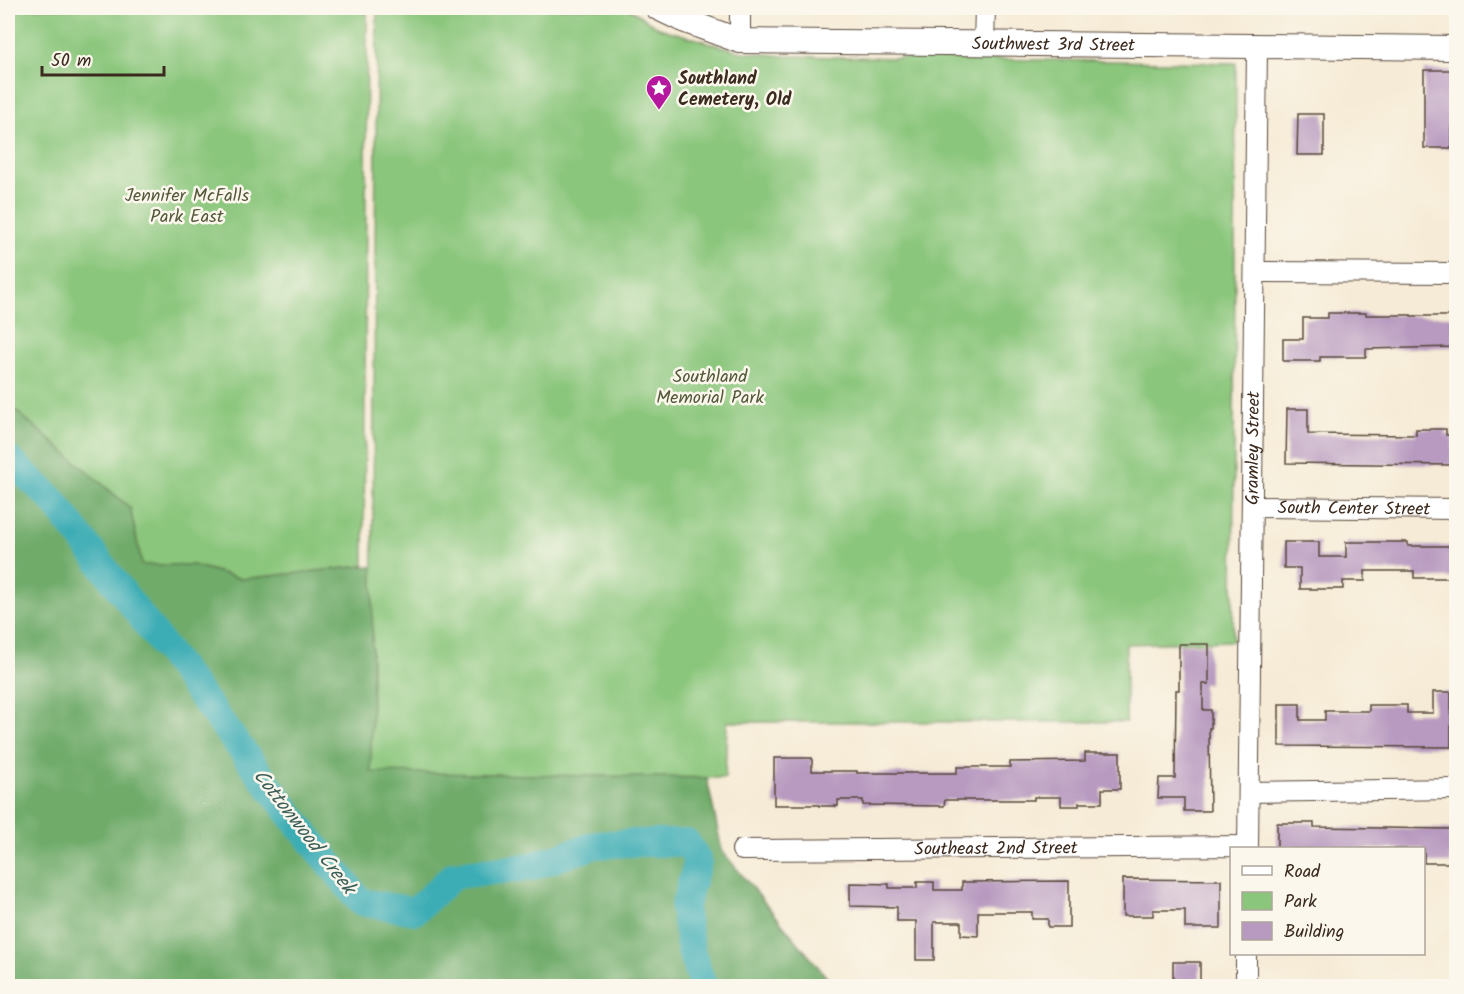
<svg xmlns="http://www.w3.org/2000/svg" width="1464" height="994" font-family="Kalam,sans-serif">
<rect width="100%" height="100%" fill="#fbf7ec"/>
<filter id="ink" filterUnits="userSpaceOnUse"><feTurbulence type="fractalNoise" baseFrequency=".0167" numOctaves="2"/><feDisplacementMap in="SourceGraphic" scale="12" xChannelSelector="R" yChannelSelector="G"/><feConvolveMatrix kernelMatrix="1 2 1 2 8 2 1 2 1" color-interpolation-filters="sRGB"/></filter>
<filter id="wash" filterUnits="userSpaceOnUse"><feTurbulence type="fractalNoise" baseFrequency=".008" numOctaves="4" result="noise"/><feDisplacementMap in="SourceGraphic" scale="24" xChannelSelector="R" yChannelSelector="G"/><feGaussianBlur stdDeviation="1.35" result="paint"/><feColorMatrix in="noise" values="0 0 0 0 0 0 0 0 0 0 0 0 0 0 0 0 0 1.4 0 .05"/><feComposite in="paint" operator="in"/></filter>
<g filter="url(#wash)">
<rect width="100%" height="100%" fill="#f6ebd6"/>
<path fill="#8ac67b" stroke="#62784c" stroke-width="1.5" d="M8,8H367L364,566L242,579L193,565H142L130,508L8,404Z
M377,8H628L659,28L742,52L785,56L1236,63L1233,641L1126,644V722H727L725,778L371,773Z"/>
<path fill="#6fab6b" stroke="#556a44" stroke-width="1.5" d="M8,404L130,508L142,565H193L242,579L364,566L373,567L371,772L707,778L722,851L834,986H8Z"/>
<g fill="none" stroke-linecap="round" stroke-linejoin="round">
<path stroke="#3cadb5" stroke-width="28" d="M8,459L52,499L297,823L361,902L415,911L454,875L530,867L595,845L632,843H687L698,861L684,908L691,951L703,986"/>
</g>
<g id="blocks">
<path fill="#b89ac0" d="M1424,70H1450L1451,76H1456V113H1452V148H1424Z
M1298,114H1324V155H1297Z
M1328,313H1366V315H1411V316H1454V347L1366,349V357H1320V361H1283V339H1303V318H1328Z
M1287,409H1308V434L1416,435V429H1446V435H1453V465L1286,463Z
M1284,542H1319V557H1346V542H1408V546H1452V578H1414V571H1365V581H1343V589H1300V568H1284Z
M1179,644H1209V684H1203V710H1211V728H1209L1210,811H1184V798H1158L1159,778H1175L1176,690H1179Z
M1433,692H1451V747L1279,746V704H1300V720H1325V711H1369V705H1407V713H1433Z
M1085,753H1120V789H1102V803H1079V806H1061V797H1034V800H945L944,806L863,805V800H838V806H819V805H774V758H812V771H857V773H957V767H1010V762L1085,761Z
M1277,823H1314V827L1450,829V863H1424V849H1277Z
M1123,879L1221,880V928H1185V910H1153V916H1123Z
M1069,881V927H1048V919H1032V912H978V936L961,935V922H934V960H916V921H897V907L850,906V883L889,884V888H917V882H934V890H962V882Z
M1173,962H1200V987H1173Z"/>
</g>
</g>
<g filter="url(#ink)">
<use href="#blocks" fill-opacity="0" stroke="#57473a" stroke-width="1.5"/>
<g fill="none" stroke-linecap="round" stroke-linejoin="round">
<g stroke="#57473a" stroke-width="22">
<g id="minor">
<path d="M740,8V41"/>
<path d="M984,44L985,8"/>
<path d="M1255,272L1456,273"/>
<path id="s1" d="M1252,507L1456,509"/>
<path d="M1249,792L1456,789"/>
<path id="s2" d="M1248,848L1257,47"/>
<path id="s3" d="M742,850L1248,846"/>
<path d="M1246,986V954"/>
</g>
</g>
<g stroke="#57473a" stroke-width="26">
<g id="tertiary">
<path id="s4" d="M658,8L683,20L740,41L1456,48"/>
</g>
</g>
<use href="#minor" stroke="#fff" stroke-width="20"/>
<use href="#tertiary" stroke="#fff" stroke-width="24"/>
</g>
</g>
<defs>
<g id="sight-pin" transform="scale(1.35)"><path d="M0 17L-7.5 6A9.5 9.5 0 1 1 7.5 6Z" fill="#b5179e" stroke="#fbf7ec"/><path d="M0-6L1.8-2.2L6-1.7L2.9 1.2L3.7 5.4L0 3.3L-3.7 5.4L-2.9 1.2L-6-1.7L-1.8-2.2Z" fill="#fff"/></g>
</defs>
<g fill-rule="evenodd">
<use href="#sight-pin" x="659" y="88"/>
</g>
<g text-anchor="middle" stroke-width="5" stroke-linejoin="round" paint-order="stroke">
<g font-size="18" fill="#3b2a1e" stroke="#fbf7ec">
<text dy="6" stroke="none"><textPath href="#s4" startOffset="402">Southwest 3rd Street</textPath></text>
<text dy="6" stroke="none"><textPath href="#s2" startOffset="400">Gramley Street</textPath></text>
<text dy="6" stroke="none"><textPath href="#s1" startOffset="102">South Center Street</textPath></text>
<text dy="6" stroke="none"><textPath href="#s3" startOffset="254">Southeast 2nd Street</textPath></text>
</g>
<g font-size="18" font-weight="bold" fill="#3b2a1e" stroke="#fbf7ec" text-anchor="start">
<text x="678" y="84">Southland<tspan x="678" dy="21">Cemetery, Old</tspan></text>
</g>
<g font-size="18" fill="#53593a" stroke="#fbf7ec">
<text x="187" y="201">Jennifer McFalls<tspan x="187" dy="21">Park East</tspan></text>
<text x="710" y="382">Southland<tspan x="710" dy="21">Memorial Park</tspan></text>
</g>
<g font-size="20" font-style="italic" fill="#3b5e5a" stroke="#fbf7ec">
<text transform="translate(305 831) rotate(52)" y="7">Cottonwood Creek</text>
</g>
</g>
<rect width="1464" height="994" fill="none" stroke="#fbf7ec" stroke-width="30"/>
<rect x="1230" y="847" width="195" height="108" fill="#fbf7ec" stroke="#aea59a" stroke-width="1.5"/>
<rect x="1242" y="866" width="30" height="9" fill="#ffffff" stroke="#aea59a" stroke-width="1.5"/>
<text x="1284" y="877" font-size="18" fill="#3b2a1e">Road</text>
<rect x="1242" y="892" width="30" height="18" fill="#8ac67b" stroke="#aea59a" stroke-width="1.5"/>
<text x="1284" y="907" font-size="18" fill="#3b2a1e">Park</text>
<rect x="1242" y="922" width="30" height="18" fill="#b89ac0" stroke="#aea59a" stroke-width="1.5"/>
<text x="1284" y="937" font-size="18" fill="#3b2a1e">Building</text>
<path d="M42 66v9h122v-9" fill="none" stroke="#3b2a1e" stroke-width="3"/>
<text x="51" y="66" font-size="18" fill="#3b2a1e" stroke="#fbf7ec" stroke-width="4.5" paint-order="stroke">50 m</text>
</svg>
